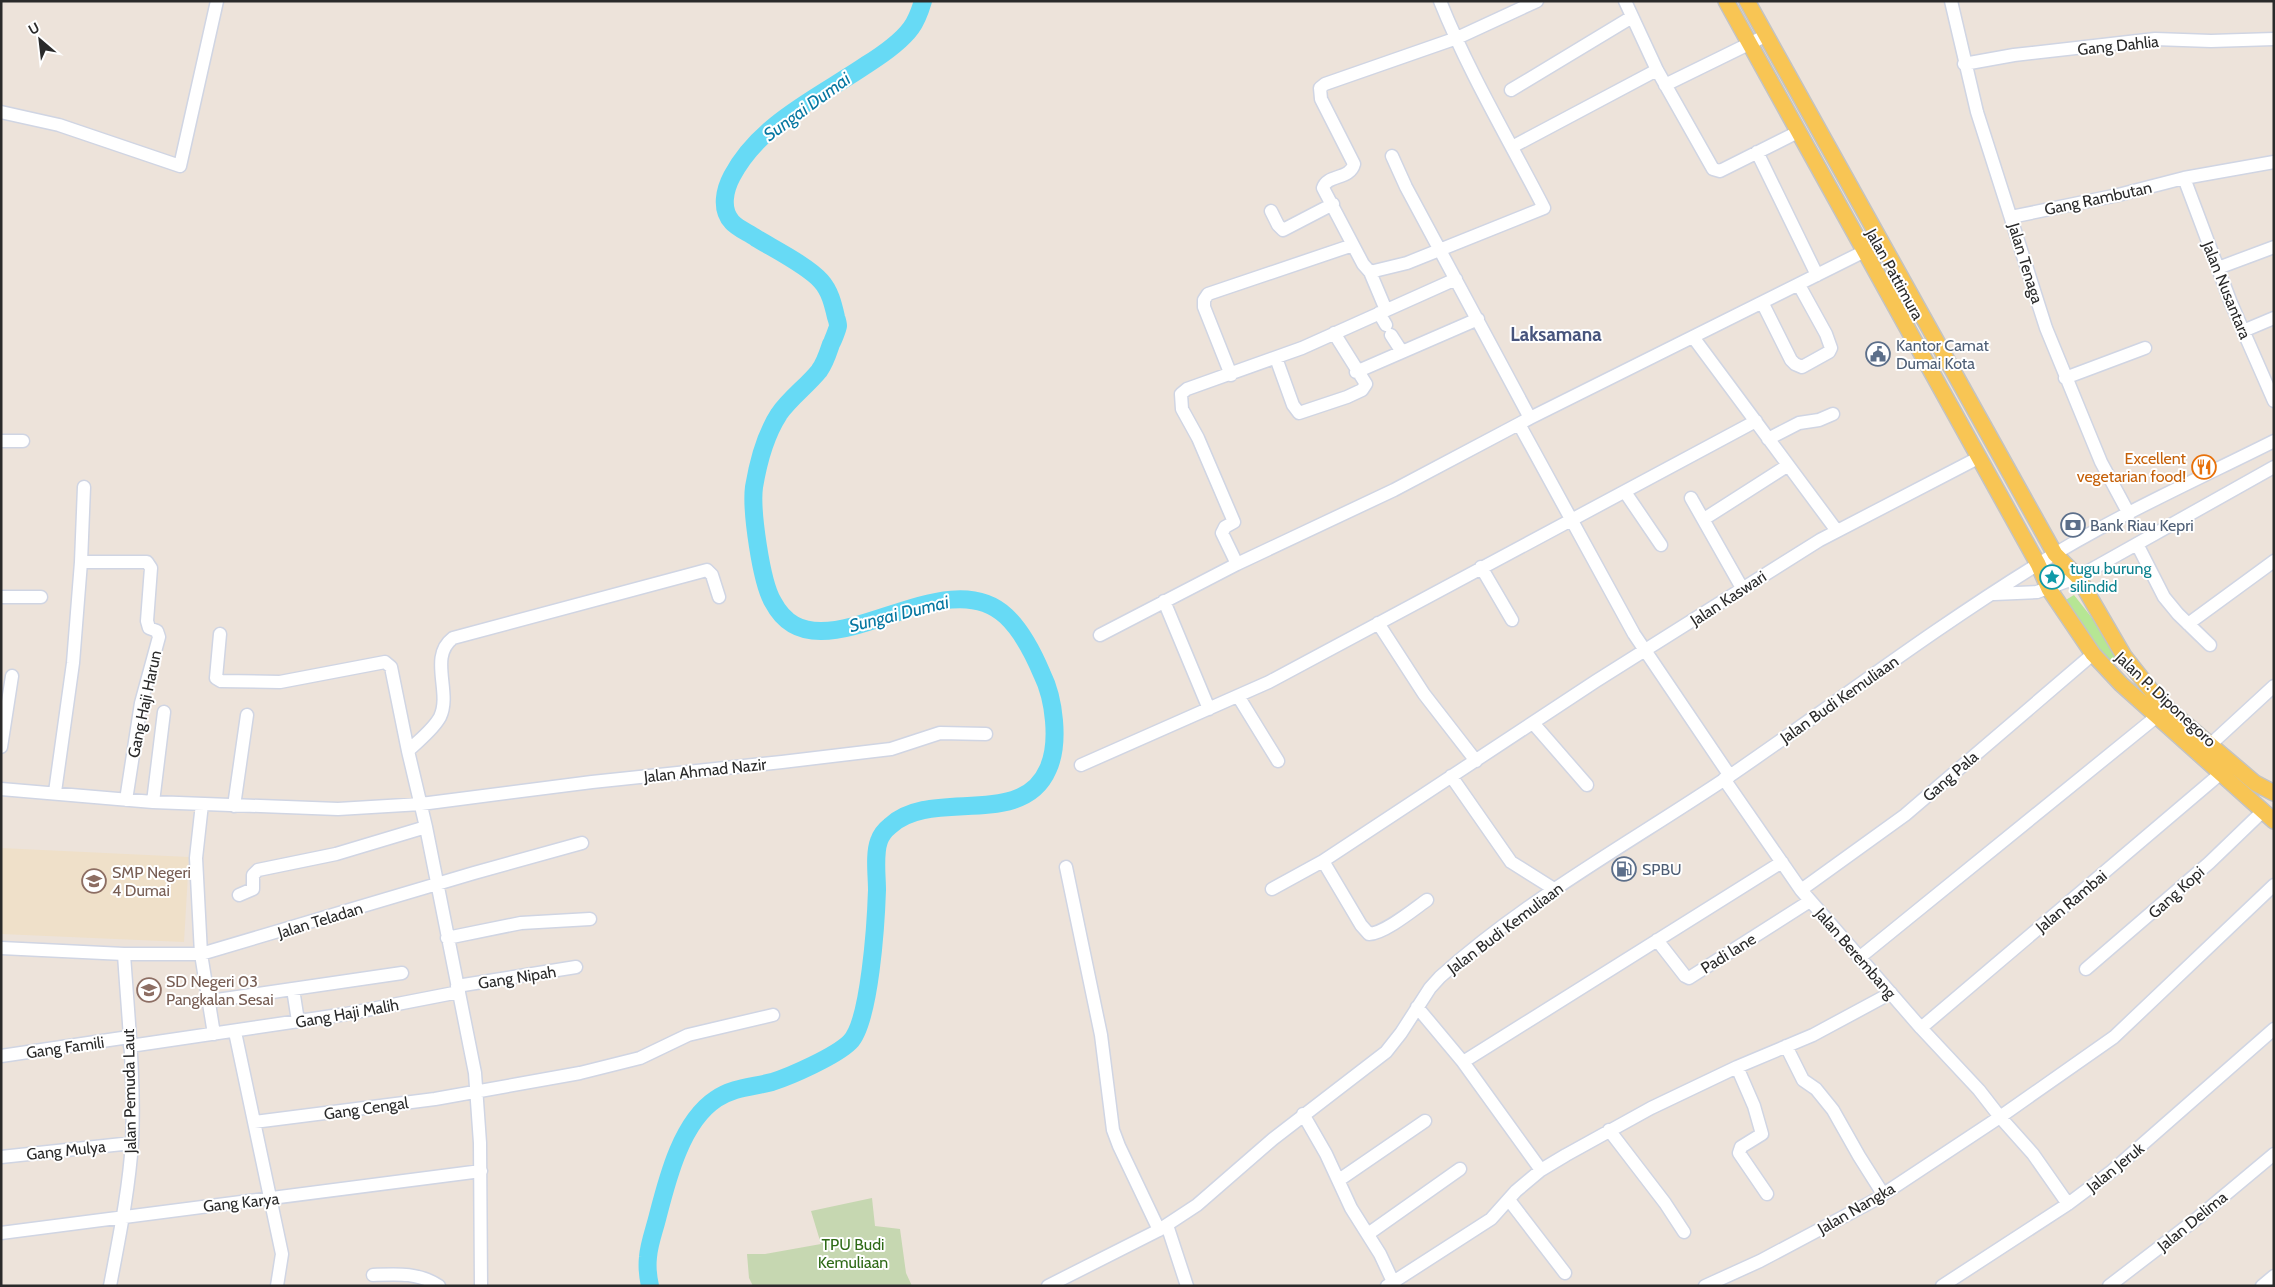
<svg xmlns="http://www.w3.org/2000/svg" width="2275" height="1287" font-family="Cabin,sans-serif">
<rect width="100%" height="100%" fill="#ede3da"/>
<path fill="#efe0c9" d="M1,848L189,857L184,942L1,934Z"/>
<path fill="#b6e694" d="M2074,595L2110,641L2117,655L2113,661L2103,656L2059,604Z"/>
<path fill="#c6d7b1" d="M872,1198L875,1226L900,1229L906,1273L912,1286H753L749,1278L747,1254H765L821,1244L811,1211Z"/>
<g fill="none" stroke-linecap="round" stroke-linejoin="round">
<path stroke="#67daf5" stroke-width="18" d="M650,1286C648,1277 647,1266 648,1257C649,1244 654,1231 657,1219C667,1180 681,1122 716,1099C733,1087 753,1087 772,1082C791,1076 836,1056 850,1042C870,1022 876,921 877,890C877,876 874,854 879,841C881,835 885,830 890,826C931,787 1022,830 1048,769C1060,743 1054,698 1042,674C1034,655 1021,630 1006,616C941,555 817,686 773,602C761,582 751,510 754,487C758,463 766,434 779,414C790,398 807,386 819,371C825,363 828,353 831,344C832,343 838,328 838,326C838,323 837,320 836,317C833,304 830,291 821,281C808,266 774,249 756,238C749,233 737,228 732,222C720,209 725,189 732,176C760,123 819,97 866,65C882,55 900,43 911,28C917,20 920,11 923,1"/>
<g stroke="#d0d5e3" stroke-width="15">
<path id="minor" d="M1440,1C1469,73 1509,140 1544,208L1407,263L1370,272L1363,264L1323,188C1327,174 1350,180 1354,164L1321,99L1320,88L1325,84L1457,38L1537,1
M1625,1L1657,70L1713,169L1720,171L1798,132
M1951,1L1977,112L2046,328L2101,462L2129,514
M1964,64L2014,55L2155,39L2211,41L2274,39
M1665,85L1765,36
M1511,90L1632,17
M1,112L59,125L180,166L217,1
M1512,147L1657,70
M1757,152L1817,275
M1392,156L1406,187L1530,418
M2184,178L2231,303L2274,401
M1271,211L1278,225L1283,230L1333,204
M2011,217L2118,195L2184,178L2274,162
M2218,268L2274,247
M1370,272L1386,310
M1763,304L1791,360L1795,364L1802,367L1829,352L1831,348L1826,334L1799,285
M1379,313L1386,325
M2243,331L2274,318
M1391,335L1402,352
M1693,337L1837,531
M1276,358L1293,405L1299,413L1347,397L1362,390L1366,384L1334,333
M1356,372L1478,319
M1231,375L1204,307V300L1208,294L1353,245
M2065,378L2145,348
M1519,424L1634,634L1730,776
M1768,439L1799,423L1819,420L1833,414
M1,441H23
M1625,492L1661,545
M1691,498L1742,588
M1704,519L1787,466
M2137,544L2164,597L2178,614L2210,645
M81,562H147L151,568L147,621L149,628L157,631L159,637L141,703L126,800
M1237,564L1222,533L1225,527L1234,522L1198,438L1182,409L1181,394L1187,389L1302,348L1456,279
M1481,567L1512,620
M1994,594L2037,592L2078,577L2274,467
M1,597H41
M1164,601L1209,709
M1378,623L1424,694L1476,761
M2188,624L2274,561
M220,634L216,678L221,681L280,682L385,662L391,667L408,751L426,827L475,1073L480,1143L481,1286
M1100,635L1237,564L1394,490L1530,418L1863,252
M1238,696L1278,761
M1533,723L1587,785
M2211,744L2274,686
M1,747L12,676
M408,751C418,741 433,730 440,717C452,692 428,657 453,638L707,570L712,575L719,597
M1081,765L1269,682L1756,421
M1451,776L1511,862L1554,889
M1724,779L1801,890L1921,1028L1979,1090L2000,1117L2033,1154L2068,1204
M1,789L153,802L338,809L421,804L592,782L782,762L891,749L940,733L986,734
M55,792L73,663L81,562L84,487
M153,802L164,712
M202,804L196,858L201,954L214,1034
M234,806L247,715
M1323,861L1361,925L1369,934C1385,933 1413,910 1427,900
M1066,867L1101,1035L1113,1130L1119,1146L1159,1230
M1272,889L1323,861L1596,681L1820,540L1978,458
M1801,890L1905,815L2093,654
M239,895L253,889V875L258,870L336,854L426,827
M447,938L521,923L590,919
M1657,940L1685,976L1689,978L1810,901
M1,948L124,954H201L474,873L582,843
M1859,958L2156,717
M2086,969L2209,863L2262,812
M457,986L576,967
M293,989L298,1021
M210,1001L402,973
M1417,1007L1463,1062L1541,1170
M1921,1028L2220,774
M235,1032L282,1254L277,1286
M130,1046L346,1014L459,992
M1786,1046L1803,1080L1816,1089L1833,1110L1859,1156L1883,1194
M1,1056L129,1037
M1463,1062L1782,862
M1737,1067L1754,1106L1762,1134L1741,1147L1739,1153L1767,1194
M1303,1114L1326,1154L1351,1208L1380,1254L1395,1286
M254,1122L435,1099L580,1073L640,1058L688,1035L773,1015
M1609,1130L1665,1203L1684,1232
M1,1157L132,1143
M1339,1180L1425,1121
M1509,1200L1565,1273
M1167,1225L1187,1286
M1,1233L481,1171
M1368,1234L1460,1169
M373,1275C396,1274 418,1272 439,1286
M110,1286C119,1238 129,1190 132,1142C135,1079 128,1016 124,954
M1048,1286L1159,1230L1197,1205L1273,1139L1386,1052L1401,1033L1430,988L1440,977C1528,898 1633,841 1731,775C1832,706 1930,631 2035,566C2111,518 2194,481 2274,441
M1387,1286L1491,1219L1516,1191L1541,1170L1566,1155L1651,1108L1737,1067L1813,1035L1891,993
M1705,1286L1760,1261L1873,1201L2000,1117L2114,1037L2274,885
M1942,1286L2068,1204L2112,1171L2274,1029
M2109,1286L2195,1220L2274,1154
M2262,1286L2274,1276"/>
</g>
<g stroke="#c3c3c3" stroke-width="18">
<path id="major" d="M1726,1L2038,564L2049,589L2093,654L2121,684L2274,821
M1747,1L2055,554L2078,577L2124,656L2161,703L2255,783L2274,793"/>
</g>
<use href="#minor" stroke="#fff" stroke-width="12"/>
<use href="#major" stroke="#f8c554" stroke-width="15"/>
</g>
<defs>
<g id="civic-ring" transform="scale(1.25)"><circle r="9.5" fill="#fff" stroke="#5c6f8a" stroke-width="1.5"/><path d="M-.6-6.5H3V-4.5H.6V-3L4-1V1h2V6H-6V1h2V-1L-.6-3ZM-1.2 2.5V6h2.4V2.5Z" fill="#5c6f8a"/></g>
<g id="restaurant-ring" transform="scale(1.25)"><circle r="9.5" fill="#fff" stroke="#e8710a" stroke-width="1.5"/><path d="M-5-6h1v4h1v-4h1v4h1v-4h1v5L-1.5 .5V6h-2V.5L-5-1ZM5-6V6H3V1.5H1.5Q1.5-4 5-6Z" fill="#e8710a"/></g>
<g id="bank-ring" transform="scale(1.25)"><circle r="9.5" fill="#fff" stroke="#5c6f8a" stroke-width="1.5"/><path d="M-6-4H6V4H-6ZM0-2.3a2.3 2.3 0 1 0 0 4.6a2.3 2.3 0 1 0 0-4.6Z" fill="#5c6f8a"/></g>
<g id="sight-ring" transform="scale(1.25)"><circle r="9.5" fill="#fff" stroke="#0f9aa8" stroke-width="1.5"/><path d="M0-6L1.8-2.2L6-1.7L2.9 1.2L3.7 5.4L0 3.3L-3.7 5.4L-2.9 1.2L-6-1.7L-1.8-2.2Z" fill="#0f9aa8"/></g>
<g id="fuel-ring" transform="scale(1.25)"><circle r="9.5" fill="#fff" stroke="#5c6f8a" stroke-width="1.5"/><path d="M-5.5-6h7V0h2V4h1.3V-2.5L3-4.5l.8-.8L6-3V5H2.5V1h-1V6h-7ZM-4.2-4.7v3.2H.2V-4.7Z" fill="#5c6f8a"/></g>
<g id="school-ring" transform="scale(1.25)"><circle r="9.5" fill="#fff" stroke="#8d6e63" stroke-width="1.5"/><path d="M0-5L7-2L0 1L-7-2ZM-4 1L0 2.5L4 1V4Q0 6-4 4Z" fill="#8d6e63"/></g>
</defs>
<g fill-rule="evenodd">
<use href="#civic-ring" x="1878" y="354"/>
<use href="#restaurant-ring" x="2204" y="467"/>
<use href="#bank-ring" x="2073" y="525"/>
<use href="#sight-ring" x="2052" y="577"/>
<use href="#fuel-ring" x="1624" y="869"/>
<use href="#school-ring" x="94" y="881"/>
<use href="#school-ring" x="149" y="990"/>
</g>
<g text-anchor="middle" stroke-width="4" stroke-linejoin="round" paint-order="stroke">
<g font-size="16" fill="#2a2a2a" stroke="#fff">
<text transform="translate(2118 45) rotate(-6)" y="6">Gang Dahlia</text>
<text transform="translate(2098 198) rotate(-12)" y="6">Gang Rambutan</text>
<text transform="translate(2026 263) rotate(73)" y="6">Jalan Tenaga</text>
<text transform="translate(1895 274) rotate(61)" y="6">Jalan Pattimura</text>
<text transform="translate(2227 290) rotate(68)" y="6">Jalan Nusantara</text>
<text transform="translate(1728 598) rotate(-33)" y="6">Jalan Kaswari</text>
<text transform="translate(1839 699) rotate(-35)" y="6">Jalan Budi Kemuliaan</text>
<text transform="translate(2166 699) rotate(43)" y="6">Jalan P. Diponegoro</text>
<text transform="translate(144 704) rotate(-78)" y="6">Gang Haji Harun</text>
<text transform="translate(705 770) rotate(-6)" y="6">Jalan Ahmad Nazir</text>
<text transform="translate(1950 776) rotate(-41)" y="6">Gang Pala</text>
<text transform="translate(2176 892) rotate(-42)" y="6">Gang Kopi</text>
<text transform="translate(2071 901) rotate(-40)" y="6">Jalan Rambai</text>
<text transform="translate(320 920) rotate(-17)" y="6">Jalan Teladan</text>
<text transform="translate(1505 928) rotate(-37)" y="6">Jalan Budi Kemuliaan</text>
<text transform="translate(1728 953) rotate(-32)" y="6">Padi lane</text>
<text transform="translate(1856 953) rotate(49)" y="6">Jalan Berembang</text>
<text transform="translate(517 977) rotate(-9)" y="6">Gang Nipah</text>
<text transform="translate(347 1013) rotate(-10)" y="6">Gang Haji Malih</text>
<text transform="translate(65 1047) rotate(-8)" y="6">Gang Famili</text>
<text transform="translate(129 1091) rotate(-91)" y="6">Jalan Pemuda Laut</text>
<text transform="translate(366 1108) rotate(-8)" y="6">Gang Cengal</text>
<text transform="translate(66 1150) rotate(-6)" y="6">Gang Mulya</text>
<text transform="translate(2115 1167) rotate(-39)" y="6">Jalan Jeruk</text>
<text transform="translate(241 1202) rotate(-6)" y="6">Gang Karya</text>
<text transform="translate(1856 1208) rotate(-30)" y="6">Jalan Nangka</text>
<text transform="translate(2192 1221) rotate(-39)" y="6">Jalan Delima</text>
</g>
<g font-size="16" fill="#4e5e75" stroke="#fff" text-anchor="start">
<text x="1896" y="351">Kantor Camat<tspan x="1896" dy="18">Dumai Kota</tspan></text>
<text x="2090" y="531">Bank Riau Kepri</text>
<text x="1642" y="875">SPBU</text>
</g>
<g font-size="16" fill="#c56008" stroke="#fff" text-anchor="end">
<text x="2186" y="464">Excellent<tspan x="2186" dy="18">vegetarian food!</tspan></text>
</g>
<g font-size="16" fill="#0d838f" stroke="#fff" text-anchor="start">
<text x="2070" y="574">tugu burung<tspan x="2070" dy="18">silindid</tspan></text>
</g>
<g font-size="16" fill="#785e54" stroke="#fff" text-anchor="start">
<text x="112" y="878">SMP Negeri<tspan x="112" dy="18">4 Dumai</tspan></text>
<text x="166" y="987">SD Negeri 03<tspan x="166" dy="18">Pangkalan Sesai</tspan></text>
</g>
<g font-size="16" fill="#2e6a16" stroke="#fff">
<text x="853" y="1250">TPU Budi<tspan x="853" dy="18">Kemuliaan</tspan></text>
</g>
<g font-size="18" font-style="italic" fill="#0677a1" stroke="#fff">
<text transform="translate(807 107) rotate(-36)" y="6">Sungai Dumai</text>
<text transform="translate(899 614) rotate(-14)" y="6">Sungai Dumai</text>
</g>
<g font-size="19" font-weight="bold" fill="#48557d" stroke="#fff">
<text x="1556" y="341">Laksamana</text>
</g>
</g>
<rect width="2275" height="1287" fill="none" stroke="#2a2a2a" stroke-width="5"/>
<g transform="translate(40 40) rotate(332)" stroke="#ffffff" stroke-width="4" paint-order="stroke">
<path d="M0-4L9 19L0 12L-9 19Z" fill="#2a2a2a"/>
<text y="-8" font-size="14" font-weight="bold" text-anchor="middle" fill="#2a2a2a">U</text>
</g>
</svg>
